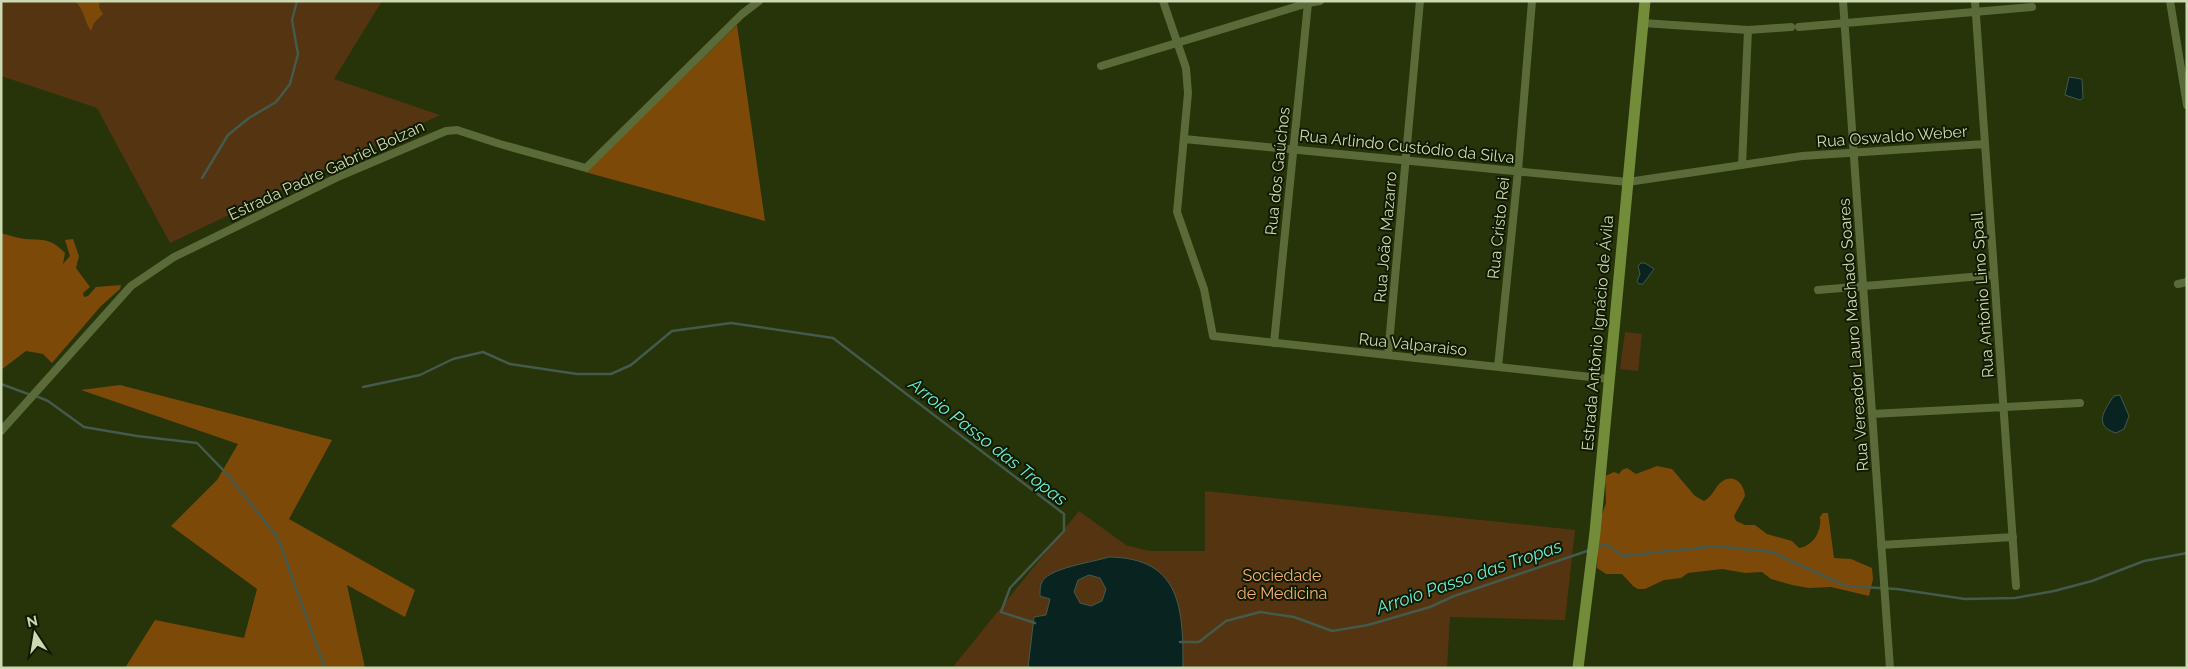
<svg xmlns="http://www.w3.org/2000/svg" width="2188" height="669" font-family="Raleway,sans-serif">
<rect width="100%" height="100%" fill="#273308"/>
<path fill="#553412" d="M1,1H382L334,79L440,115L170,243L97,108L1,76Z
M1625,332L1642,334L1638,371L1620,369Z
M1205,491L1575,530L1565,620L1450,617L1447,668H952L1079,511L1126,545L1149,551H1205Z"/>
<path fill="#7d4909" d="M75,1H100L99,7L103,14L94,23L91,31C84,21 84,9 75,1Z
M737,25L765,221L585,172Z
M1,233C9,235 17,238 25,239C43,240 51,238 65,253L63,264L70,256L65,240L73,239L79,256L76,268L90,287L83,293L84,297L88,296L96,287L121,285L120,289L101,306L52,363L43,354L26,351L1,370Z
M120,385L332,440L289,519L415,590L405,617L347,585L365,668H125L155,620L244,638L257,589L171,526L217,480L238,444L81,390Z
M1657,466L1672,469L1695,496L1704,501C1712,497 1714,489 1720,483C1733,472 1744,483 1745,496L1734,516L1736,521L1745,525H1755L1767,534L1792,541L1799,548C1813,546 1822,531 1820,517L1823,513H1828L1834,558L1851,559L1872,568L1873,579L1869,596L1831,587L1809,588L1792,585L1771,579L1762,572L1745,573L1722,569L1688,573L1681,578L1664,580L1645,589H1638L1633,586L1622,574H1606L1597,568L1599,523L1606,503L1605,476L1614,472L1619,474L1622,470L1627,468L1636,474Z"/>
<path fill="#082320" stroke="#435a4c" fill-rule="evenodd" d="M2069,77L2082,79L2083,98L2080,100L2065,95Z
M1641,263H1645L1654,269L1643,284H1639L1637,281L1640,274L1638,266Z
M2120,395L2129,416L2124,429L2116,433C2093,426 2104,410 2114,396Z
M1109,557C1182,558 1183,610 1183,668H1028L1034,617L1046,615L1050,599L1040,596C1040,589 1040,583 1045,578C1057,567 1093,562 1109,557ZM1089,575L1100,578L1106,589L1102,601L1091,606L1080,603L1074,592L1078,580Z"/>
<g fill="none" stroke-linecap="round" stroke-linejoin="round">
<path stroke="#435a4c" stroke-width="2.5" d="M202,178L228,135L249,118L276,102L290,84L298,54L292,20L297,1
M1,384L31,395
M363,387L420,375L453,359L483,352L510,364L577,374H611L631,365L672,331L731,323L833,338L1064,514V531L1010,588L1001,612L1035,623
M36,396L48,401L84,427L137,436L197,443L228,475L278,538L325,668
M1598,547L1606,544L1623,556L1715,546L1772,552L1846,586L1897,589L1965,599L2015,598L2054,591L2092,581L2144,561L2187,553
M1180,642H1199L1226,621L1260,612L1294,617L1332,631L1368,625L1430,607L1454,596L1590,550"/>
<path stroke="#5a6a39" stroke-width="8" d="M1163,1L1186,68L1188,93L1177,212L1204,289L1213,336L1609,379
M1843,1L1890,668
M1975,1L2016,586
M2170,1L2187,105
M1643,23L1748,30L1791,27
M1799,27L2032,7
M1101,66L1308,3L1320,1
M1184,139L1628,182L1802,156L1985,144
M1742,165L1748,30
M2178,284L2187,282
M1818,290L1994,275
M1274,343L1308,3
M1388,355L1420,1
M1498,367L1518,171L1532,1
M1872,414L2080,403
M1,431L131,286L174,257L340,176L446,131L457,130L500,144L586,168L742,14L759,1
M1881,545L2013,537"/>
<path stroke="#738c3a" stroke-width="11" d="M1578,668L1595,532L1645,1"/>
</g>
<g text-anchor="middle" stroke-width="4" stroke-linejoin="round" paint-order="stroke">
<g font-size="16" fill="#ccdab3" stroke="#111a00">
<text transform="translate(1892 136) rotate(-4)" y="6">Rua Oswaldo Weber</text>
<text transform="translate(1407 146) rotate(6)" y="6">Rua Arlindo Custódio da Silva</text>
<text transform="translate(326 170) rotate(-25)" y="6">Estrada Padre Gabriel Bolzan</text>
<text transform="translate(1277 171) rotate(-84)" y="6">Rua dos Gaúchos</text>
<text transform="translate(1498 228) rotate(-84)" y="6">Rua Cristo Rei</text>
<text transform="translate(1385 237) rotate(-85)" y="6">Rua João Mazarro</text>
<text transform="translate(1982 295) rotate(-94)" y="6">Rua Antônio Lino Spall</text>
<text transform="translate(1597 333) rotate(-85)" y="6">Estrada Antônio Ignácio de Ávila</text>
<text transform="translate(1853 335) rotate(-94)" y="6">Rua Vereador Lauro Machado Soares</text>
<text transform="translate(1413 344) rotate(6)" y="6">Rua Valparaiso</text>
</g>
<g font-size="16" fill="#f7b16e" stroke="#111a00">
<text x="1282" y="581">Sociedade<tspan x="1282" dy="18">de Medicina</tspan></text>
</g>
<g font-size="18" font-style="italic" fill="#6aecdb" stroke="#111a00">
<text transform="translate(988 442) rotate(38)" y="6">Arroio Passo das Tropas</text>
<text transform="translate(1469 577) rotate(-19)" y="6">Arroio Passo das Tropas</text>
</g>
</g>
<rect width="2188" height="669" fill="none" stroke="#ccdab3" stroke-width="5"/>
<g transform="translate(35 634) rotate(348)" stroke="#111a00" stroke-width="4" paint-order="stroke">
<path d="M0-4L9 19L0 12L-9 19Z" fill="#ccdab3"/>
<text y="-8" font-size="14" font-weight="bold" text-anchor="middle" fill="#ccdab3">N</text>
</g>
</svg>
